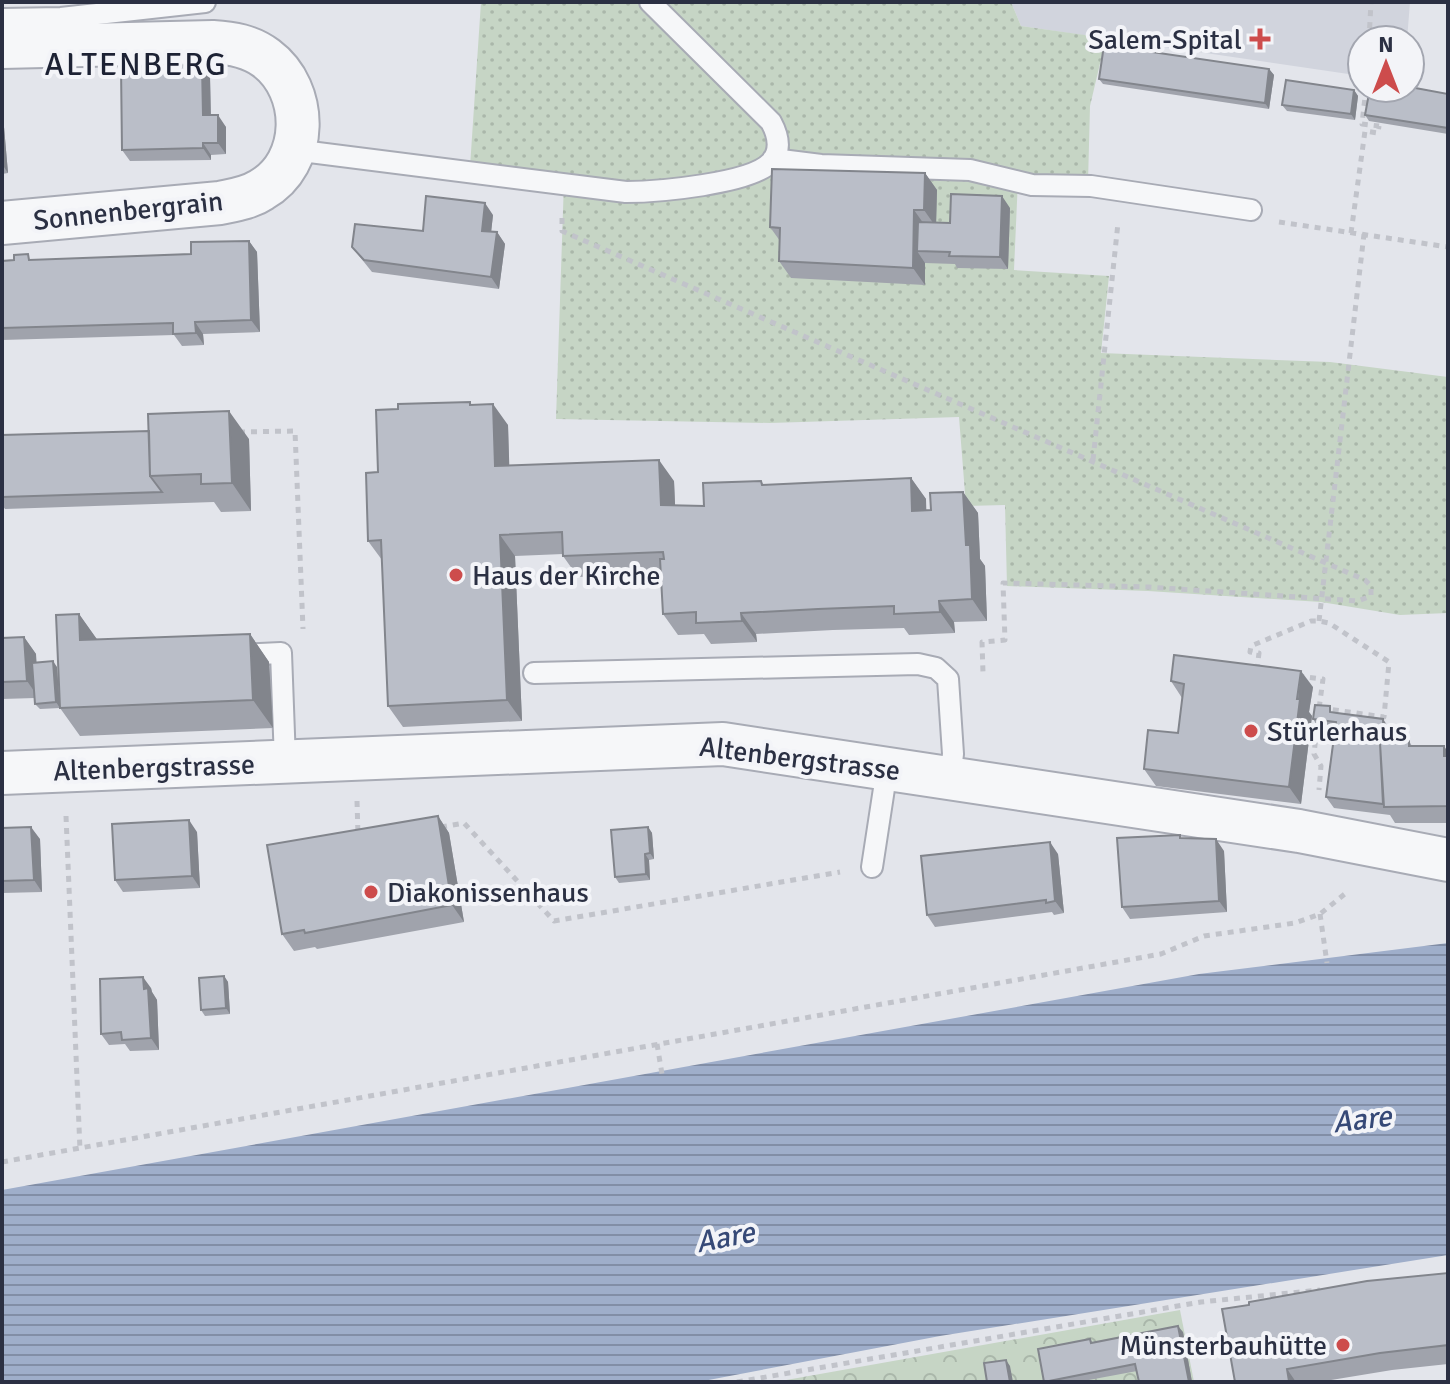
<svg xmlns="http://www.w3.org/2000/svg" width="1450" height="1384" font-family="Signika,sans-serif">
<defs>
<pattern id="grass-dots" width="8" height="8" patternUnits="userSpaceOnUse" patternTransform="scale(2)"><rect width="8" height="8" fill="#c6d5c5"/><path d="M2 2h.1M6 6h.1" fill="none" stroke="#aab7aa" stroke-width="1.8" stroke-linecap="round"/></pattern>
<pattern id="forest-crowns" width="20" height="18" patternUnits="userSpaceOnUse" patternTransform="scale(2)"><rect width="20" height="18" fill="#c6d5c5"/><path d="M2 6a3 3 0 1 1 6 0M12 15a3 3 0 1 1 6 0" fill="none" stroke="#aab7aa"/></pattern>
<pattern id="water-rules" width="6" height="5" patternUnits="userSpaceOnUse" patternTransform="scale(2)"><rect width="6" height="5" fill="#9faeca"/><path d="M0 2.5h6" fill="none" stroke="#828ea6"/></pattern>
</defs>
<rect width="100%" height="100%" fill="#e3e5eb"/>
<path fill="#d1d4dd" d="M1011,2H1410L1407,40H1362V76L1021,26Z"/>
<path fill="url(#grass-dots)" d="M481,2H1011L1021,26L1106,38L1090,106L1088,183L1018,179L1014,270L1109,276L1101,353L1330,362L1448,377V613L1400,615L1321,602L1148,591L1007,586L1005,505L966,506L959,417L770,423L556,419L564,181L470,167Z"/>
<path fill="url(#forest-crowns)" d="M1180,1310L1194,1382H775Z"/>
<path fill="url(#water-rules)" d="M1448,943V1255L940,1336L698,1382H2V1190L1199,974Z"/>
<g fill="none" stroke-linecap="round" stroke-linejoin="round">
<g stroke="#a8abb5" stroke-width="24">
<path id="service" d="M2,19L61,18L205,2
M294,150L626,192C656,192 751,184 771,162C782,150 778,135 771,122L650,2
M773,159L821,165L970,170L1032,185L1091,186L1251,210
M237,655L281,653L285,761
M534,673L918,664L936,668L948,679L953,754L950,778
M872,867L887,769"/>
</g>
<g stroke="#a8abb5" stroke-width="46">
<path id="minor" d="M2,47L213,42C232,43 250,46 266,58C309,90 309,163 261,190C249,198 234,200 220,203L2,223
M2,773L723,744L1299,831L1448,860"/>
</g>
<path stroke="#c1c3ca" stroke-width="5" stroke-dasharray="6 6" stroke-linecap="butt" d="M1369,40L1371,2
M1366,88L1362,124L1379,126
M562,218V231L1365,580L1371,586V596L1358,601L1148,587L1003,583L1005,640L982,642L983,673
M1279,222L1448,247
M1351,233L1365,131L1378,133L1379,126
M239,432L295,431L303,629
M1093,460L1118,223
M1319,621L1364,234
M1257,670L1259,653L1250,652L1251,646L1311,621H1319L1329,623L1389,662L1384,717L1328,709
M1298,676L1323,679L1319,709
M1318,718L1314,754L1321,766L1319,790
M357,801L358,835
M66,816L80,1150
M441,827L464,823L554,921L840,872
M1320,914L1327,963
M657,1044L662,1074
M2,1162L1161,954L1204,936L1295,923L1320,914L1346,893
M737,1382L1201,1302L1320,1290"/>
<use href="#service" stroke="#f6f7f9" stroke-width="20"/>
<use href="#minor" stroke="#f6f7f9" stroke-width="42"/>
</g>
<path fill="#a0a3ac" d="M202,65L210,77L211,115L226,127V154L211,155V160L130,161L122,150Z
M1269,69L1274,75L1269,109L1103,84L1099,79Z
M1354,90L1358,96L1355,120L1287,111L1282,105Z
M1448,94V134L1369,121L1365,115Z
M2,104L8,173L2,174Z
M925,173L937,190L936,223H950L1010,208L1008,269L957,268L955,264L925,263V285L791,278L779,261L780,241L770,227Z
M493,215L491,232H497L505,244L499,289L372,272L352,247Z
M249,241L257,252L260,332L203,334L204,345L182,346L174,335L2,340V261L191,254Z
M470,402L472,405L508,425L509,466L674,481L675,505L704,506L761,481L764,485L911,478L926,499V511L931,510L963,492L978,513L980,559L985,566L987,621L954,622L955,633L909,635L904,628L833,630L756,634L757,642L711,644L704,634L678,635L663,614L661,574L578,577L563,556V554L515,556L522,721L403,727L388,706L382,560L368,541L378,472L398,409Z
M2,435L249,439L251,511L221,512L214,502L5,509L2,505Z
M79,614L97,640L250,634L269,662L273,728L80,736L60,708Z
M24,637L36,654V662L57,667L60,708L40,709L35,704V698L2,699V638Z
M1171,681L1313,687L1309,712L1312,716L1301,804L1156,786L1144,769L1178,733L1182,698Z
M1335,713L1391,731L1392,742L1409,741L1412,746L1448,752V823H1395L1390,815L1334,808L1326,797L1334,732L1321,731L1313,719Z
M438,816L449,833L464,922L317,949L315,947L294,951L282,934Z
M648,827L652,833L654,859L649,860L650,880L619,883L615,877Z
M2,828L40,839L42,892L2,893Z
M197,832L200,888L123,892L115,880Z
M1181,838L1224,851L1227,912L1130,919L1122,907Z
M1058,854L1064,913L1054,915L1052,912L935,927L927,915Z
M224,976L228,982L230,1014L205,1016L201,1010Z
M151,988L152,992L157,1000L159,1050L130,1051L125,1044L109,1045L101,1034Z
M1448,1273V1364L1392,1370L1319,1382H1235Z
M1183,1332L1192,1382H1139L1137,1371L1078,1382H1044L1090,1339L1092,1343Z"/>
<path fill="#82858c" d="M202,65L210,77L211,127L203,115Z
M1269,69L1274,75L1269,109L1265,103Z
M1354,90L1358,96L1355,120L1351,114Z
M2,104L8,173L2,164Z
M218,115L226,127V154L218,143Z
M203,143L211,155V160L203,148Z
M925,173L937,190L936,227L924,210Z
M1002,196L1010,208L1008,269L1000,257Z
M485,203L493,215L490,242L482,231Z
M914,210L926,227L917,251L925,263V285L913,268Z
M497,232L505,244L499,289L491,277Z
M249,241L257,252L260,332L251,320Z
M195,322L203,334L204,345L196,333Z
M493,404L508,425L510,488L495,466Z
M229,411L249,439L251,511L232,483Z
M659,460L674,481L676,526L661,505Z
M911,478L926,499L927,533L912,511Z
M963,492L978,513L980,559L985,566L987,621L972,599L966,545Z
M500,535L515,556L522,721L507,700Z
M939,601L954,622L955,633L940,612Z
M741,613L756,634L757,642L742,621Z
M79,614L99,642L80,640Z
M250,634L269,662L273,728L253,700Z
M24,637L36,654L39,698L27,681Z
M53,661L57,667L60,708L56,702Z
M1301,671L1313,687L1309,712L1312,716L1301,804L1289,787Z
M1383,719L1391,731L1394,807H1388Z
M1444,746L1448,752V762L1444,756Z
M438,816L449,833L464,922L452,905Z
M189,820L197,832L200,888L192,876Z
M31,827L40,839L42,892L34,880Z
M648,827L652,833L654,859L650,853Z
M1216,839L1224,851L1227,912L1219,901Z
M1050,842L1058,854L1064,913L1055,901Z
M645,854L649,860L650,880L646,874Z
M224,976L228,982L230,1014L226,1008Z
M143,977L151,988L152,992L157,1000L159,1050L151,1038Z
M1178,1326L1183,1332L1192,1382H1189Z
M1006,1360L1010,1366L1013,1382H1010Z
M1287,1369L1296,1382H1290Z"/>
<path fill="#babec8" stroke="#82858c" stroke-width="2" d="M1104,45L1269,69L1265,103L1099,79Z
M202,65L203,115H218V143H203V148L122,150L121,67Z
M1286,80L1354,90L1351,114L1282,105Z
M1410,87L1448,94V128L1365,115L1370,88Z
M772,169L925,173L924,210H914L913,268L779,261L780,228L770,227Z
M951,194L1002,196L1000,257L949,256L950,252L917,251L918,222L950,223Z
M426,196L485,203L482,231L497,232L491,277L364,260L352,247L355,224L423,231Z
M249,241L251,320L195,322L196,333L173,334V323L2,328V261L14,260V255L28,254L29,260L191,254V242Z
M470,402V405L493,404L495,466L659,460L661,505L704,506L703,483L761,481L762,485L911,478L912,511L931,510L930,493L963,492L966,545H970L972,599L939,601L940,612L894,614V606L818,609L741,613L742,621L696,623V612L663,614L660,559H664L663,552L563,556L562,532L500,535L507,700L388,706L381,540L368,541L366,473L378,472L376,410L398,409V404Z
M229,411L232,483L201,484V474L150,476L148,414Z
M149,431L150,476L162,492L2,497V435Z
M79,614L80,640L250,634L253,700L60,708L56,615Z
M24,637L27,681L2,682V638Z
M1174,655L1301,671L1297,699H1300L1289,787L1144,769L1148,730L1178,733L1184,684L1171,681Z
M53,661L56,702L35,704L32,663Z
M1315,705L1330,706V712L1337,713L1383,719L1384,743H1380L1383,804L1326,797L1336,722L1313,719Z
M1409,741V746H1444V756H1448V806L1384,807L1380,743Z
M438,816L452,905L305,933L304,930L282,934L267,845Z
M189,820L192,876L115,880L112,824Z
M31,827L34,880L2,881V828Z
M648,827L650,853L645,854L646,874L615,877L611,830Z
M1180,835V838L1216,839L1219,901L1122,907L1117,838Z
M1050,842L1055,901L1046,903V900L927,915L921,856Z
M224,976L226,1008L201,1010L199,978Z
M143,977L144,989L148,988L151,1038L122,1040L121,1032L101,1034L100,979Z
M1448,1273V1345L1380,1353L1287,1369L1289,1381L1287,1382H1235L1222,1309L1249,1305V1302L1367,1281Z
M1178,1326L1189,1382H1139L1135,1364L1044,1382L1038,1349L1090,1339L1091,1343Z
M1006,1360L1010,1382H987L984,1363Z"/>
<g fill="#cd4c4c" stroke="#f3f4f8" stroke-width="3">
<path d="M1256 27h8v8h8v8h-8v8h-8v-8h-8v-8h8z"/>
<circle cx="456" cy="575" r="8"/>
<circle cx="1251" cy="731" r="8"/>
<circle cx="371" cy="892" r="8"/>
<circle cx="1343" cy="1345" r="8"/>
</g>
<g text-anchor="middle" stroke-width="8" stroke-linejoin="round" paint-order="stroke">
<g font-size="28" fill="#2b3043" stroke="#f3f4f8" text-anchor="start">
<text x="1242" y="49" text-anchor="end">Salem-Spital</text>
<text x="472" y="585">Haus der Kirche</text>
<text x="1267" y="741">Stürlerhaus</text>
<text x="387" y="902">Diakonissenhaus</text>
<text x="1327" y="1355" text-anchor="end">Münsterbauhütte</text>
</g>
<g font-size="28" fill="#2b3043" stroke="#f3f4f8">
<text transform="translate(128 210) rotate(-6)" y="10">Sonnenbergrain</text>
<text transform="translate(800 758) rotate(7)" y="10">Altenbergstrasse</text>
<text transform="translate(154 767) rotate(-2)" y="10">Altenbergstrasse</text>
</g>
<g font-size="30" font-style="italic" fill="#364977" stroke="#f3f4f8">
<text transform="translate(1362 1119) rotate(-7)" y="10">Aare</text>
<text transform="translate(725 1237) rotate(-11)" y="10">Aare</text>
</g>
<g font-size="32" letter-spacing="2" fill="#1d2234" stroke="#f3f4f8">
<text x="136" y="75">ALTENBERG</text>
</g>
</g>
<rect width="1450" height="1384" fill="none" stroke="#2b3043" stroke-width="8"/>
<g transform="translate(1386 64)"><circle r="38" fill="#f3f4f8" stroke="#a3a6b0" stroke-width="2"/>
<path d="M0-6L14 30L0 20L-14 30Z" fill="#cd4c4c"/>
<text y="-12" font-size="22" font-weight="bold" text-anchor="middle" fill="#2b3043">N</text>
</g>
</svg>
